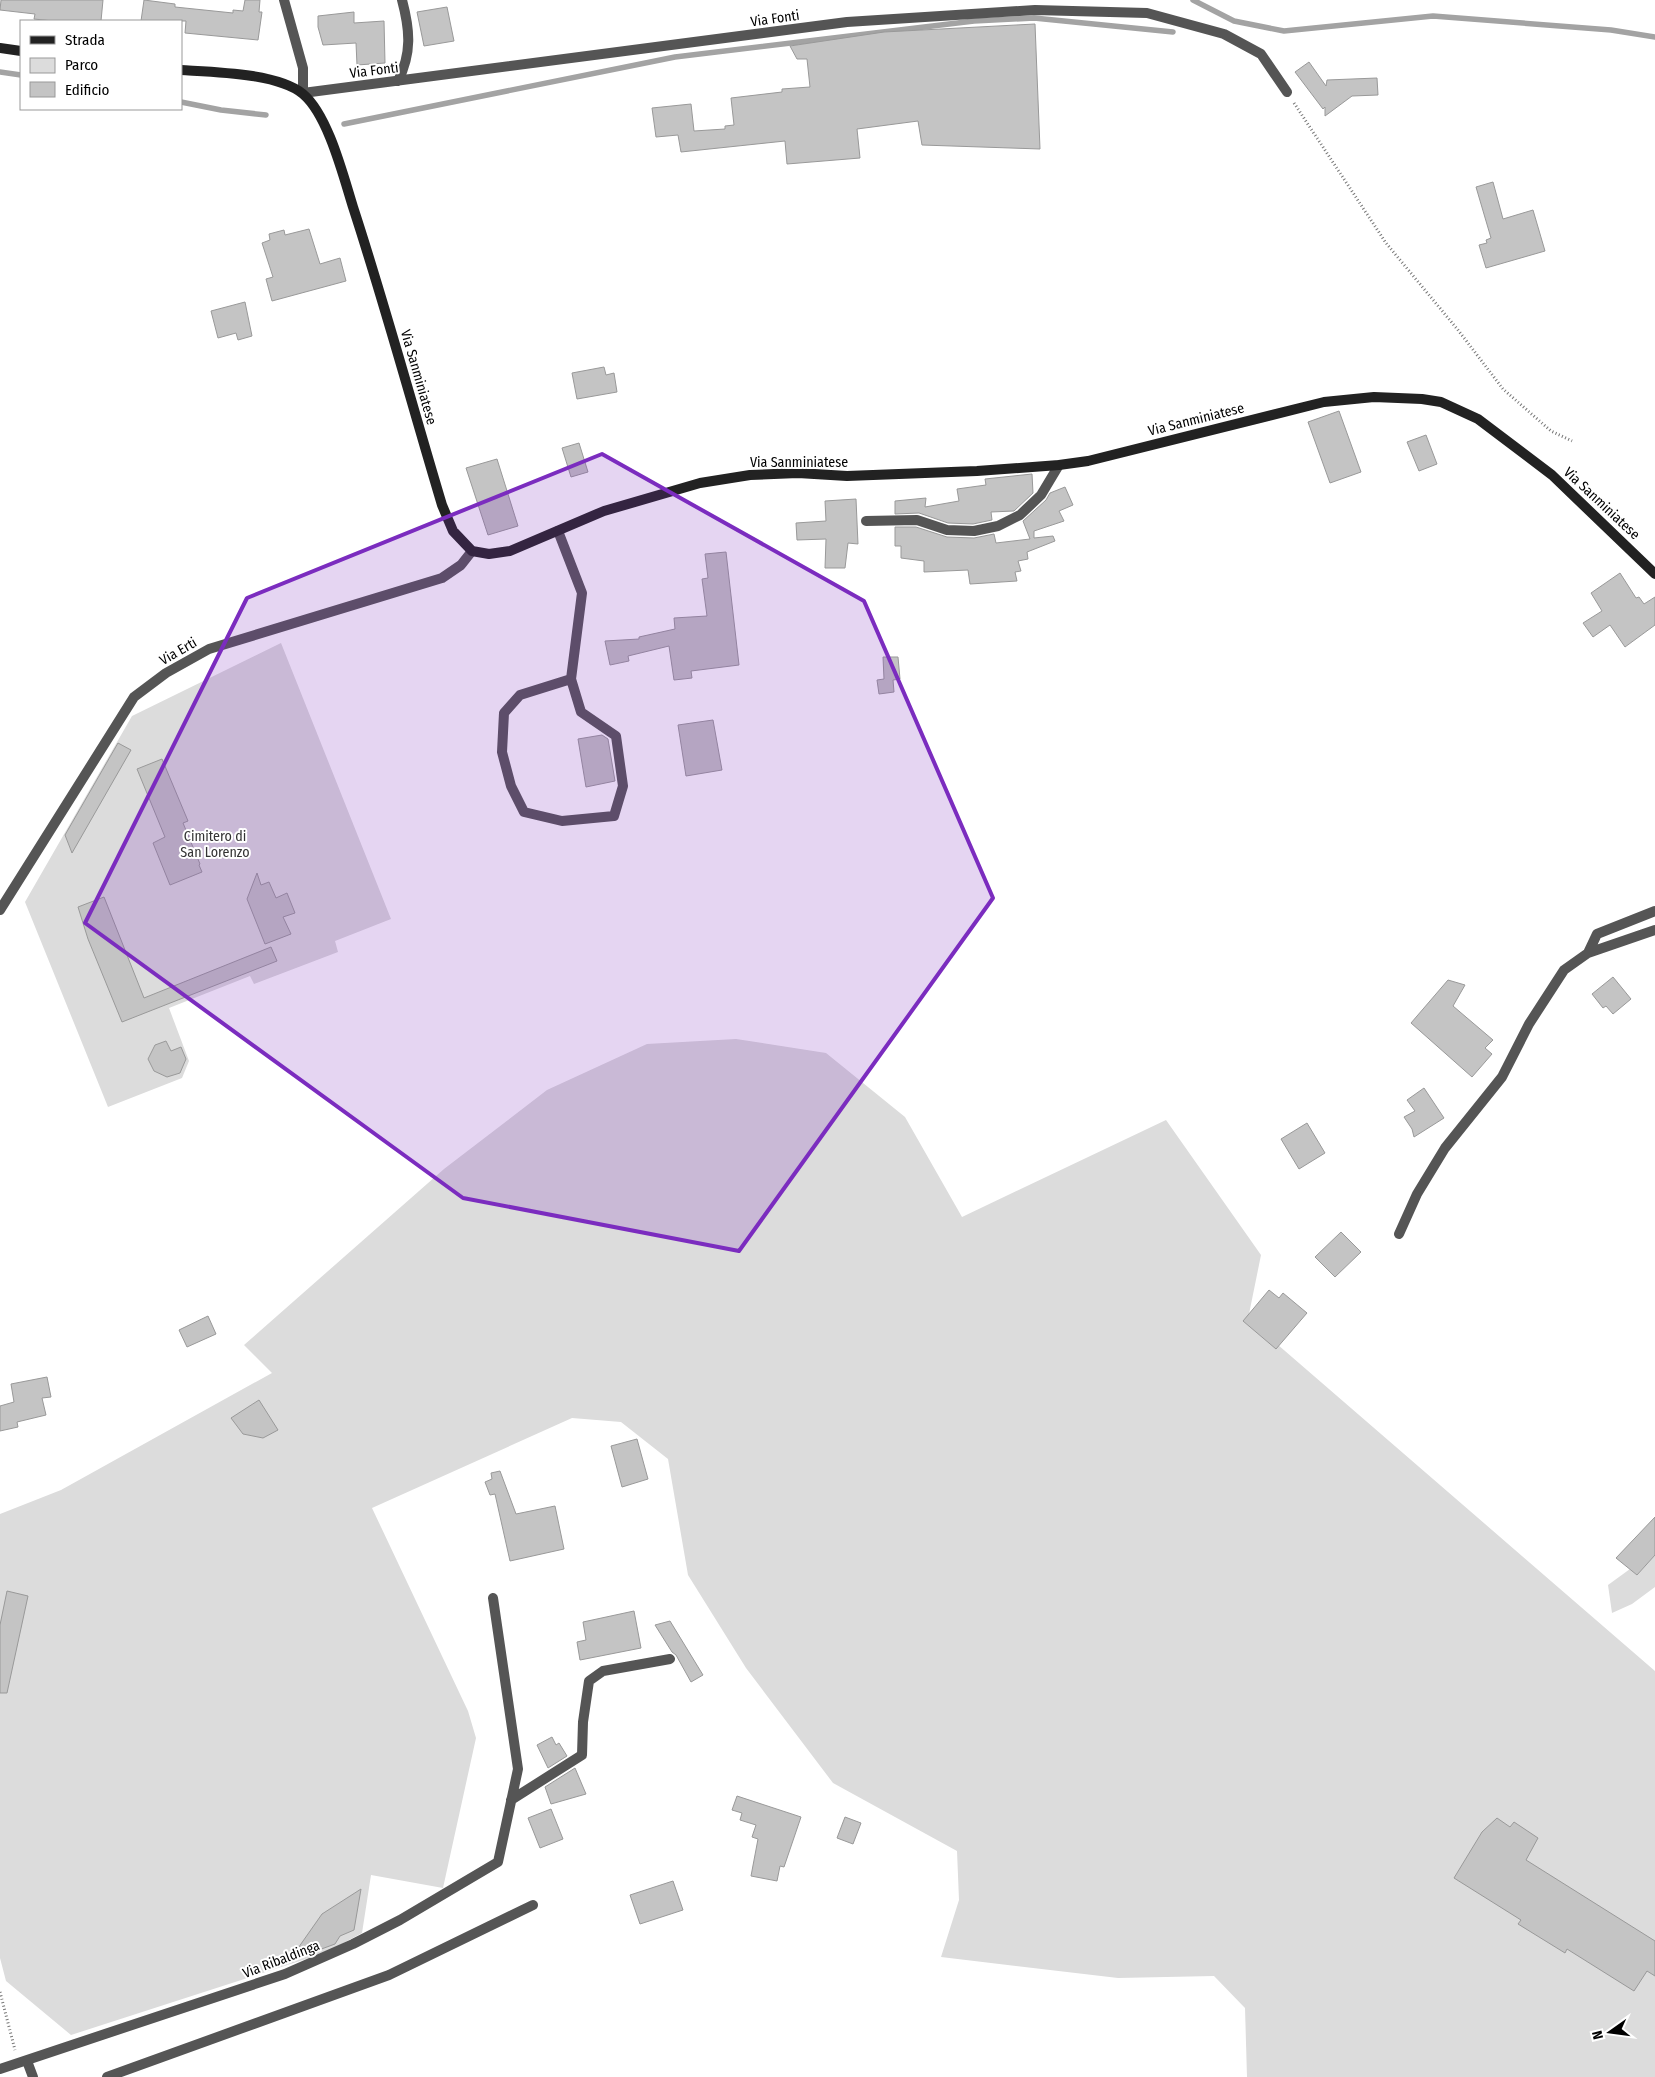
<svg xmlns="http://www.w3.org/2000/svg" width="1655" height="2077" font-family="'Fira Sans Condensed',sans-serif">
<rect width="100%" height="100%" fill="#fff"/>
<path fill="#dcdcdc" d="M281,643L391,919L335,941L338,952L254,984L250,976L169,1008L189,1061L182,1078L108,1107L25,902L132,716Z
M736,1039L826,1053L905,1117L962,1217L1166,1120L1261,1255L1248,1319L1655,1671V2077H1247L1245,2008L1214,1976L1118,1978L941,1957L959,1900L957,1851L833,1783L746,1668L688,1575L668,1459L621,1422L572,1418L372,1508L468,1711L476,1738L443,1888L371,1875L362,1933L336,1947L306,1959L71,2035L6,1981L0,1958V1514L61,1490L272,1373L244,1345L444,1169L547,1090L647,1044Z
M1655,1555V1587L1632,1604L1612,1613L1608,1585L1630,1569L1637,1575Z"/>
<g fill="none" stroke-linecap="round" stroke-linejoin="round">
<path stroke="#a3a3a3" stroke-width="5.5" d="M1193,0L1234,21L1284,31L1433,16L1611,30L1655,37
M0,72L21,75
M181,102L221,110L266,115
M344,124L675,57L974,21L1034,18L1173,32"/>
</g>
<path fill="#c4c4c4" stroke="#999" d="M1,0H103L101,21H53L34,19L35,14L0,10Z
M144,0L175,4V7L233,13V10L243,11L245,0H260L259,12H262L258,40L185,33L186,21H141Z
M447,7L454,41L424,46L417,12Z
M354,12V23L384,21L385,63L357,65L356,43L323,45L318,27V16Z
M1035,24L1040,149L922,145L918,121L857,129L860,158L787,164L785,141L681,152L678,135L656,137L652,108L691,104L694,131L725,129V126L734,125L731,98L782,92V89L810,87L807,59H797L790,46L884,32Z
M1309,62L1326,86L1327,80L1377,78L1378,95L1352,96L1325,116V107L1323,109L1295,72Z
M1493,182L1503,219L1533,210L1545,251L1486,268L1479,245L1487,243L1486,240L1491,238L1476,187Z
M309,229L320,264L340,258L346,281L272,301L266,279L273,277L262,243L270,240L269,234L284,230L285,235Z
M245,302L252,336L238,340L236,333L218,338L211,311Z
M604,367L606,375L614,373L617,392L577,399L572,373Z
M1339,411L1361,472L1330,483L1308,422Z
M1426,435L1437,464L1419,471L1407,442Z
M579,443L588,472L571,477L562,448Z
M497,459L518,526L488,535L466,468Z
M1032,474L1033,493L1014,511L991,512L992,520L973,524L948,523L919,513L895,514V501L926,498L925,507L959,501L957,489L986,485L985,479Z
M1065,487L1073,505L1059,511L1064,521L1034,531V538L1053,536L1055,541L1027,552L1028,559L1018,561L1021,571L1015,572L1017,581L970,584L968,570L924,572V561L901,558V546H895V527H916L947,537L974,538L994,534L996,543L1030,539L1023,521L1046,500L1050,493Z
M856,499L858,544L848,543L845,568H825L826,539L797,540L796,523L826,521L825,501Z
M726,552L739,665L691,671L692,678L674,680L669,646L628,656L629,661L610,665L605,641L639,639V637L675,629L674,618L707,616L702,579L708,578L705,554Z
M1620,573L1636,598L1639,597L1644,604L1655,597V625L1625,647L1610,625L1593,637L1583,623L1602,611L1591,593Z
M883,657H898L900,679L893,680L894,692L879,694L877,680L884,679Z
M713,720L722,770L686,776L678,725Z
M602,735L608,739L615,781L586,787L578,739Z
M118,743L131,750L72,853L65,835Z
M162,759L188,821L183,823L200,864L199,865L202,872L170,885L153,843L165,837L137,769Z
M257,873L261,885L269,882L276,898L287,893L295,913L283,917L291,934L265,944L247,899Z
M104,897L144,998L271,947L277,961L122,1022L88,939L78,907Z
M1613,977L1631,999L1613,1014L1606,1006L1603,1008L1592,994Z
M1448,980L1465,985L1453,1006L1493,1040L1485,1048L1492,1054L1472,1077L1411,1023Z
M166,1041L171,1051L181,1047L186,1059L180,1073L167,1077L154,1071L148,1059L155,1045Z
M1424,1088L1444,1118L1414,1137L1412,1129L1404,1117L1415,1111L1407,1100Z
M1307,1123L1325,1153L1299,1169L1281,1139Z
M1341,1232L1361,1252L1335,1277L1315,1257Z
M1269,1290L1279,1298L1283,1293L1307,1313L1276,1349L1243,1321Z
M208,1316L216,1334L187,1347L179,1330Z
M47,1377L51,1397L42,1398L46,1415L17,1422L18,1427L0,1431V1406L14,1402L11,1384Z
M259,1400L278,1430L263,1438L243,1434L231,1418Z
M637,1439L648,1479L622,1487L611,1446Z
M500,1471L516,1514L555,1506L564,1549L510,1561L495,1494L490,1495L485,1482L492,1479L491,1473Z
M1655,1517V1555L1637,1575L1616,1558Z
M7,1591L28,1596L7,1693H0V1625Z
M634,1611L641,1648L580,1660L577,1642L586,1640L583,1622Z
M670,1621L703,1675L691,1682L676,1655L672,1652L655,1625Z
M552,1737L556,1745L559,1743L567,1756L548,1768L537,1745Z
M575,1768L586,1794L551,1804L545,1787Z
M737,1796L801,1817L784,1867L780,1866L777,1881L751,1876L758,1839L752,1837L756,1825L740,1820L742,1813L732,1810Z
M551,1809L563,1839L540,1848L528,1818Z
M845,1817L861,1823L853,1844L837,1838Z
M1497,1818L1510,1827L1514,1822L1538,1838L1526,1860L1655,1941V1976L1647,1971L1634,1991L1567,1949L1565,1953L1518,1924L1521,1920L1454,1878L1482,1832Z
M673,1881L683,1910L640,1924L630,1895Z
M361,1889L354,1930L340,1936L335,1944L289,1961L322,1914Z"/>
<g fill="none" stroke-linecap="round" stroke-linejoin="round">
<path stroke="#777" stroke-width="3" stroke-dasharray="1 2.5" stroke-linecap="butt" d="M1294,103L1386,243L1458,330L1503,389L1551,431L1572,441
M0,1992L15,2050"/>
<path stroke="#555" stroke-width="10" d="M866,521L917,520L947,530L974,531L998,526L1020,515L1041,495L1059,465
M558,531L582,593L571,679L581,712L616,736L623,786L614,816L562,821L524,812L511,786L502,752L504,713L520,695L571,679
M1588,953L1597,934L1655,911
M1399,1234L1417,1194L1445,1148L1502,1077L1529,1024L1564,970L1588,953L1655,930
M27,2061L33,2077
M107,2077L389,1975L533,1905"/>
<path stroke="#555" stroke-width="10" d="M284,0L303,68V93L847,22L1035,10L1147,13L1224,34L1261,54L1287,92
M398,81C412,53 410,30 402,0
M0,910L134,697L166,673L209,649L442,578L461,565L472,551
M511,1800L582,1755L583,1722L589,1681L603,1671L670,1659
M0,2069L285,1974L353,1944L400,1920L498,1862L518,1769L493,1598"/>
<path stroke="#222" stroke-width="10" d="M0,48L21,51
M181,70C213,72 278,73 303,94C328,115 343,175 353,207C385,305 412,405 442,505L453,531L472,551L489,554L510,551L604,511L700,483L750,475L798,473L847,476L977,471L1059,465L1088,461L1324,402L1374,397L1422,399L1441,402L1478,419L1552,475L1655,574"/>
</g>
<path fill="#7b2cbf" fill-opacity="0.2" stroke="#7b2cbf" stroke-width="4" stroke-linejoin="round" d="M602,454L864,601L993,898L739,1251L463,1198L85,923L247,598Z"/>
<g text-anchor="middle" stroke-width="4" stroke-linejoin="round" paint-order="stroke">
<g font-size="14" fill="#000" stroke="#fff">
<text transform="translate(775 18) rotate(-8)" y="5">Via Fonti</text>
<text transform="translate(374 70) rotate(-7)" y="5">Via Fonti</text>
<text transform="translate(419 377) rotate(74)" y="5">Via Sanminiatese</text>
<text transform="translate(1196 419) rotate(-14)" y="5">Via Sanminiatese</text>
<text x="799" y="467">Via Sanminiatese</text>
<text transform="translate(1602 503) rotate(43)" y="5">Via Sanminiatese</text>
<text transform="translate(178 651) rotate(-30)" y="5">Via Erti</text>
<text transform="translate(281 1959) rotate(-21)" y="5">Via Ribaldinga</text>
</g>
<g font-size="14" fill="#333" stroke="#fff">
<text x="215" y="841">Cimitero di<tspan x="215" dy="16">San Lorenzo</tspan></text>
</g>
</g>
<rect x="20" y="20" width="162" height="90" fill="#ffffff" stroke="#999999"/>
<rect x="30" y="36" width="25" height="8" fill="#222222" stroke="#999999"/>
<text x="65" y="45" font-size="15" fill="#000000">Strada</text>
<rect x="30" y="58" width="25" height="15" fill="#dcdcdc" stroke="#999999"/>
<text x="65" y="70" font-size="15" fill="#000000">Parco</text>
<rect x="30" y="82" width="25" height="15" fill="#c4c4c4" stroke="#999999"/>
<text x="65" y="95" font-size="15" fill="#000000">Edificio</text>
<g transform="translate(1610 2032) rotate(256)" stroke="#ffffff" stroke-width="4" paint-order="stroke">
<path d="M0-4L9 19L0 12L-9 19Z" fill="#000000"/>
<text y="-8" font-size="14" font-weight="bold" text-anchor="middle" fill="#000000">N</text>
</g>
</svg>
